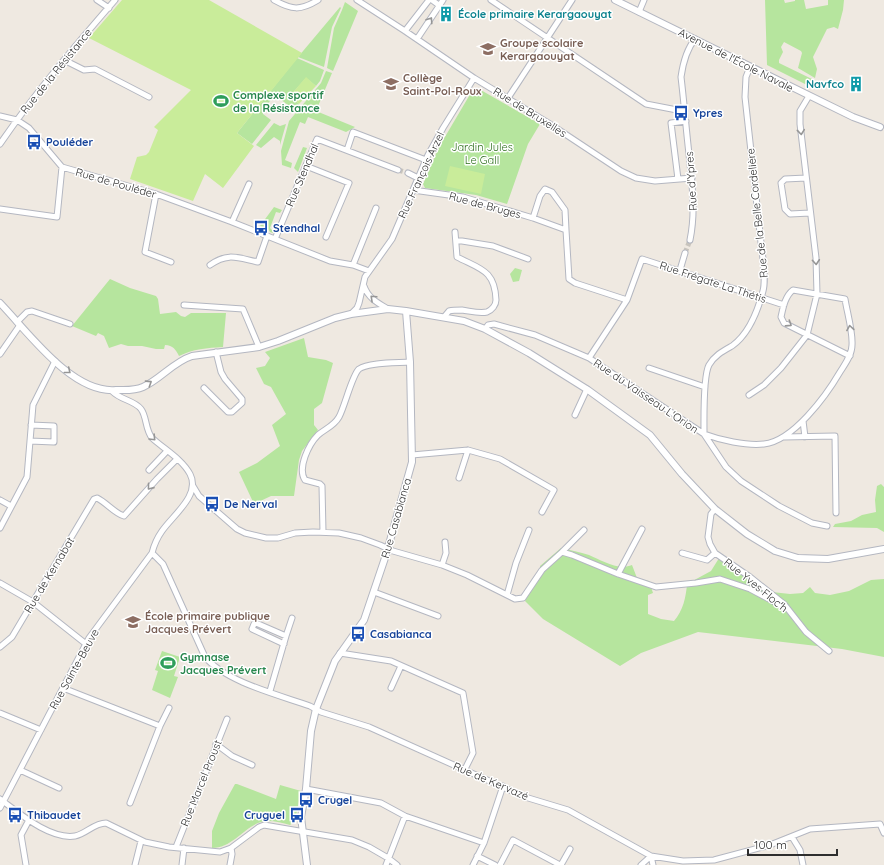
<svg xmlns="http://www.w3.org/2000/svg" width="884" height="865" font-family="Quicksand,sans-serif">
<rect width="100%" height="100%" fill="#efe9e1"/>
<path fill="#b6e59e" d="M765,0H784L785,3L795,1V0H804L806,9L828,5V0H844L843,10L838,29L834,27L827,29L813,57L817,69L815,78L798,68L802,53L801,51L784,42L781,47L783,52L779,60V63L814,80L811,87L767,65Z
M345,2L358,11L333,71L327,68L334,28L342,10Z
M340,7L341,8L332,27L324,67L298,57Z
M297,58L324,70L320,81L316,86L306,78L290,96L299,104L294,110L279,98L273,97L263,110V114L271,120L252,144L237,133Z
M326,71L332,73L316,111L355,127L346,132L308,117L305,124L300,122L285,160L292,163L291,168L282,165L281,151L289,121L321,83Z
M474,89H479L540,124L528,144L507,204L476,195L425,188L423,184L439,147L472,91Z
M274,123L280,126L286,124L280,145V141L274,137L261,148L256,145Z
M303,147L307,148L298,172L294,168Z
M274,207L282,210L280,213L276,212L270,228L273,231V233L270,232L268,229L260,226Z
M515,268L522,270L519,281L513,282L510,274Z
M110,279L130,288L156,296L158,299L160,314L176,312L181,316L185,317L191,313H226L223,347C207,348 193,349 179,356C176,350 173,345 165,345L164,349H156L142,346H128L121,344L109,348L104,336L98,333L96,336L72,326Z
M304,338L308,357L326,360L333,363L322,403L314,409V425L318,430L302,451L299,460L294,496H271L254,504L239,472L257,463L280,446L272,425L286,414L271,387L264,384L256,368L265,366L270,358L265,352Z
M881,484L884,487V532L877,528L833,527L835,524L851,521L862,515L876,512L875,500L877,486Z
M561,548C570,550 580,552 589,555C601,560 618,571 632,565L637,578L649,581L653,593L648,595V614L661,619L674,621C683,611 686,597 687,584L711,571L721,555L772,592L790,594L803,593L810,587L815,593L830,595L849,591L871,580L884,579V657L842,649L698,632L641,653L620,666L543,619L525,601L540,571V566Z
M162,651L180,657L174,676L178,677L170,698L152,690L158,671L155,670Z
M235,784H237L276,799L280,785L301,791L295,821L290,825C283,823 275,821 268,821C247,821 235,848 212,848V831L219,813Z"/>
<path fill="#c9ec9a" d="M122,0H209L302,53L237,133L254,146L223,188L205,174L193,201L130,179L137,157L146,155L149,152L158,130L154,127L191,90L89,38Z
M306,77L316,86L299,104L290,96Z
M450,166L485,174L481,194L445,186Z"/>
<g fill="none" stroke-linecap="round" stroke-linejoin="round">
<path stroke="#c8c4bd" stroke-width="5" stroke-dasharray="5 2.5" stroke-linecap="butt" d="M398,170L408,173
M685,253L690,240"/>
<g stroke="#b4b7c1" stroke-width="7">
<path id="minor" d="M97,0L109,8
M274,0C292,10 300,11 318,0
M357,0L405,31L474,78L550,124L621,171L636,178L655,181L692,178
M432,0L440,6
M491,0L646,104L677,110L685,111
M639,12L644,0
M405,31L429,0
M417,39L443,0
M64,60L84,70L95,69L149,97
M750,67L746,77L745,97C750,142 755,188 760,233C761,248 767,277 763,291C758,310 749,334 732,346C723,351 715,355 709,365C703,376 704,419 704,434C720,440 746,446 764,444C793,441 826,396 840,372C845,364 852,355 852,345C853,332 847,312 845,299L793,290C785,296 783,308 781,317L784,323L850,356
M508,98L572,0
M0,116L17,120L29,128L62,167L156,194L232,222L330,261L353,265L369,271
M0,144C35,93 75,46 115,0
M347,150L353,132L426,160
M306,166L349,183L326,237
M408,173L418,178
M806,178L785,179L781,183L785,209L790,214L810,213
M678,179L671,123L686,121
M413,190L463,197L533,218L566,230L569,279L575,283L627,300
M156,194L145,252L171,262
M0,209L57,217L62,167
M533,218L540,196L545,189L552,192L565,210L566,230
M232,222L249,184
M275,239L317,139L398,170
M690,240C696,211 692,183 689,154C686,128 684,102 681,77C683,63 686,50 695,39
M456,241H462L493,246L528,259
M210,265C228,252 238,258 258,262L267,236
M353,265L376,208
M680,270L685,253
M364,286C368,298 378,303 388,309
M184,305L243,309L259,347
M351,314L357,308L359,303L365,277L392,239L428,155L443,128L474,78
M444,317L449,311C453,310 458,310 462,310C470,311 479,314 487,312C492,310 496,305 496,300C495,270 480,269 457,257L455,232
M17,322L27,312L32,311L70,324
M485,329L488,325L494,324L535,335L589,358L704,434L726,467L741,481L779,506L812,523L827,526
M0,354L20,325
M589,358L627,300L642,259L784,305
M649,368L705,387
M204,388L228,412H232L242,403V399L225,379L221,372L216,352
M749,395L764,385L781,368L807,335L817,294L816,258L800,124V111L809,96
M575,415L587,389
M803,421L805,437
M784,437L835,436L836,513
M30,441L54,442V426L31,425
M412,455L468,450L500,459L554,490L542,512
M149,470L167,451
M459,478L468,450
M193,486L199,496L237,529L245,533L266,538H278L295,533L313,532L339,533L361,538L380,545L393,551L442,565L467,575L515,599L523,598L542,570L562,552L572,555L618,574L656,587L696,583L720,579L750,589L780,605L784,604
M0,500L11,506
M715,509L711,514L708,537L710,544L715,553L750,577L784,604L806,632L829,651
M0,528L27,477L33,405L55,361
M323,532L322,486L320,484L305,480C297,468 309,444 318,435C325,429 334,426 339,417C345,406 352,375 359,369C369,362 398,363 410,362
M562,552L584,530
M152,553L163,564L205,657C226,682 279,695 310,706L321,712L369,727L525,797L568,810L651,856L641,865
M682,553L707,560L715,553
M442,565L446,553L445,542
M618,574L642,529
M0,583L33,602L86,644
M374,592L438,616
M507,595L516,563L529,530
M284,644L252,629L254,624L256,623L286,636
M0,647L12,637L94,499L97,498C107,503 114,513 124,516L157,479L177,459
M340,653L391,661L463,693L473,753L465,769
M63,688L160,726L130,803
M391,688L401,666
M270,691L286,636L292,618
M0,713L41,730
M160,726L169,708
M216,744L232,756L252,765
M20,770L59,788
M306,789L381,803L405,816L484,843
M0,799C19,813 50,840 75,836C86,834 94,823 106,823L145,842L169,847L220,852L231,848L259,827L264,825L352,840L369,847L388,858L397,865
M0,808L89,638L152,553C154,545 157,538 162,531C173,515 201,495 190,474C182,459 164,449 152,438C145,429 147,417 141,409C134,400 120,400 112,391
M792,837L800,850L803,865
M176,847L227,719
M477,856L495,865
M26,865L21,835L29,820
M135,865L141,841
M182,865L184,848
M230,865L232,854L231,848
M386,865L405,816
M473,865L484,843L503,786
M500,865L513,840L560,865
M561,865L570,849
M653,865L651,856L683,861L714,860L770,845L810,829L880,824L884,833"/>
</g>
<g stroke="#b4b7c1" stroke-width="8">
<path id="tertiary" d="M615,0L853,117L880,127
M0,303C28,332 72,394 116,390C126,390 134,391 143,387C161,379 173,362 192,356L259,347L278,341L335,318L351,314L388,309L406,311L464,321L485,329L529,353L588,390L650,435L682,474L715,509L747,534L775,551L798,558L828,559L884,549
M307,865L301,817L306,789L311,731L316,709L335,661L364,620L386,555L412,462L410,362L406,311"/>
</g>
<use href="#minor" stroke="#fff" stroke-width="5"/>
<use href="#tertiary" stroke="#fff" stroke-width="6"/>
</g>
<defs><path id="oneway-chevron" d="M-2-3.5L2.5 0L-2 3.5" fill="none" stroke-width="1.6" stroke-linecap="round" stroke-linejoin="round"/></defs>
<g stroke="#969696">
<use href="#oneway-chevron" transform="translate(430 20) rotate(-56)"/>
<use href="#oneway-chevron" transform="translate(801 132) rotate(84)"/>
<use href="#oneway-chevron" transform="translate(816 262) rotate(86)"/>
<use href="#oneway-chevron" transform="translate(373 298) rotate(-137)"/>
<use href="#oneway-chevron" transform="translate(789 324) rotate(33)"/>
<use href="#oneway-chevron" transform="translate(850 328) rotate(-99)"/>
<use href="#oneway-chevron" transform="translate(68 371) rotate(39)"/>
<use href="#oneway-chevron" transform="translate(149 383) rotate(-33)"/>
<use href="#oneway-chevron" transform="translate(153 438) rotate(46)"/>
<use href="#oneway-chevron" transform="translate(150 487) rotate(129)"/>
</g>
<defs>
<g id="building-bare" transform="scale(1.2)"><path d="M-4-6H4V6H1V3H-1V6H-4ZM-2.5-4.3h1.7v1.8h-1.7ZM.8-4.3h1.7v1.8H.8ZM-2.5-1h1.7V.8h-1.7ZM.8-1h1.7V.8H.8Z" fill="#0f9aa8" stroke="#fff" stroke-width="2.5" paint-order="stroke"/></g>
<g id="school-bare" transform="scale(1.2)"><path d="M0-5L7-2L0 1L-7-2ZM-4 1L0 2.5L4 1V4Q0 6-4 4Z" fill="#8d6e63" stroke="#fff" stroke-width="2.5" paint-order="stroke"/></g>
<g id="stadium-bare" transform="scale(1.2)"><path d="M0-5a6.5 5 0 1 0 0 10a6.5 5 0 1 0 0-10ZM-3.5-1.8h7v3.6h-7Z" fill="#2e9e5b" stroke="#fff" stroke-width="2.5" paint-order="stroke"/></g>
<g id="bus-bare" transform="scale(1.2)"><path d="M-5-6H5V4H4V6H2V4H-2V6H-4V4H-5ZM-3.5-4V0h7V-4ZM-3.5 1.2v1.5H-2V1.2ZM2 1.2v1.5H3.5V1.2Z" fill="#1a4fb4" stroke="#fff" stroke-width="2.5" paint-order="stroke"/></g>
</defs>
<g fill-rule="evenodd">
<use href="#building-bare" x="446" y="14"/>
<use href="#school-bare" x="488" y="49"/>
<use href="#school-bare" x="391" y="84"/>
<use href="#building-bare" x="856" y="84"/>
<use href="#stadium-bare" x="221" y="101"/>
<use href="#bus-bare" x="681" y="113"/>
<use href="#bus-bare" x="34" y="142"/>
<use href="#bus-bare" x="261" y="228"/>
<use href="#bus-bare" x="212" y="504"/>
<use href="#school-bare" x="133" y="622"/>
<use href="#bus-bare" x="358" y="634"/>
<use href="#stadium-bare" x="168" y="663"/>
<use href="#bus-bare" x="306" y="800"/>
<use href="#bus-bare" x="15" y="815"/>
<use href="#bus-bare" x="297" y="815"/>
</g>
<g text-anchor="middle" stroke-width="3" stroke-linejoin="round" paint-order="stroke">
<g font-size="11" font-weight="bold" fill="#0d838f" stroke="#fff" text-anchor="start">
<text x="458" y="18">École primaire Kerargaouyat</text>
<text x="844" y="88" text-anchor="end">Navfco</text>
</g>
<g font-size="11" font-weight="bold" fill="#785e54" stroke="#fff" text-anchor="start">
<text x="500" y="47">Groupe scolaire<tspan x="500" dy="13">Kerargaouyat</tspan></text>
<text x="403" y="82">Collège<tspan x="403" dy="13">Saint-Pol-Roux</tspan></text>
<text x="145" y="620">École primaire publique<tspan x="145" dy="13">Jacques Prévert</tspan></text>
</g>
<g font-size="11" fill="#2e2e2e" stroke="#fff">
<text transform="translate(736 60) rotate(27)" y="4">Avenue de l'École Navale</text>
<text transform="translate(56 71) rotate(-51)" y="4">Rue de la Résistance</text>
<text transform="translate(530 112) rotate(32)" y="4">Rue de Bruxelles</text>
<text transform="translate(302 175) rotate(-67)" y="4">Rue Stendhal</text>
<text transform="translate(421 175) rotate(-65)" y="4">Rue François Arzel</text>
<text transform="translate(691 181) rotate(-94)" y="4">Rue d'Ypres</text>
<text transform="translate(116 183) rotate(16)" y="4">Rue de Pouléder</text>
<text transform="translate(485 205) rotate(15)" y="4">Rue de Bruges</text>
<text transform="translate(757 213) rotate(-96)" y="4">Rue de la Belle Cordelière</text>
<text transform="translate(713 282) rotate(18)" y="4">Rue Frégate La Thétis</text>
<text transform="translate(646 396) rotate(34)" y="4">Rue du Vaisseau L'Orion</text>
<text transform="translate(396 518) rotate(-74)" y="4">Rue Casabianca</text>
<text transform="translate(49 575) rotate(-59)" y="4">Rue de Kernabat</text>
<text transform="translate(756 585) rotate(39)" y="4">Rue Yves Floc'h</text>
<text transform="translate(74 669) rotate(-61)" y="4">Rue Sainte-Beuve</text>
<text transform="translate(491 781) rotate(23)" y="4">Rue de Kervazé</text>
<text transform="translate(201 783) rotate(-68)" y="4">Rue Marcel Proust</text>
</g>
<g font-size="11" font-weight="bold" fill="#27864d" stroke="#fff" text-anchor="start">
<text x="233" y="99">Complexe sportif<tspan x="233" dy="13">de la Résistance</tspan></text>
<text x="180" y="661">Gymnase<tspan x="180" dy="13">Jacques Prévert</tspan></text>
</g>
<g font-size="11" font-weight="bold" fill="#164399" stroke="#fff" text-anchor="start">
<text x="693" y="117">Ypres</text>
<text x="46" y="146">Pouléder</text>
<text x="273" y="232">Stendhal</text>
<text x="224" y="508">De Nerval</text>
<text x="370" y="638">Casabianca</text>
<text x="318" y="804">Crugel</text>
<text x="27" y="819">Thibaudet</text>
<text x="285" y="819" text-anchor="end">Cruguel</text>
</g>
<g font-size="11" fill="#2c6e1b" stroke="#fff">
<text x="482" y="151">Jardin Jules<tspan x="482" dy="13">Le Gall</tspan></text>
</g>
</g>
<path d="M748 849v6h89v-6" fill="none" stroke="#2e2e2e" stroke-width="2"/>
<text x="754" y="849" font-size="12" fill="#2e2e2e" stroke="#ffffff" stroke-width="3" paint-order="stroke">100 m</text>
</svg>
